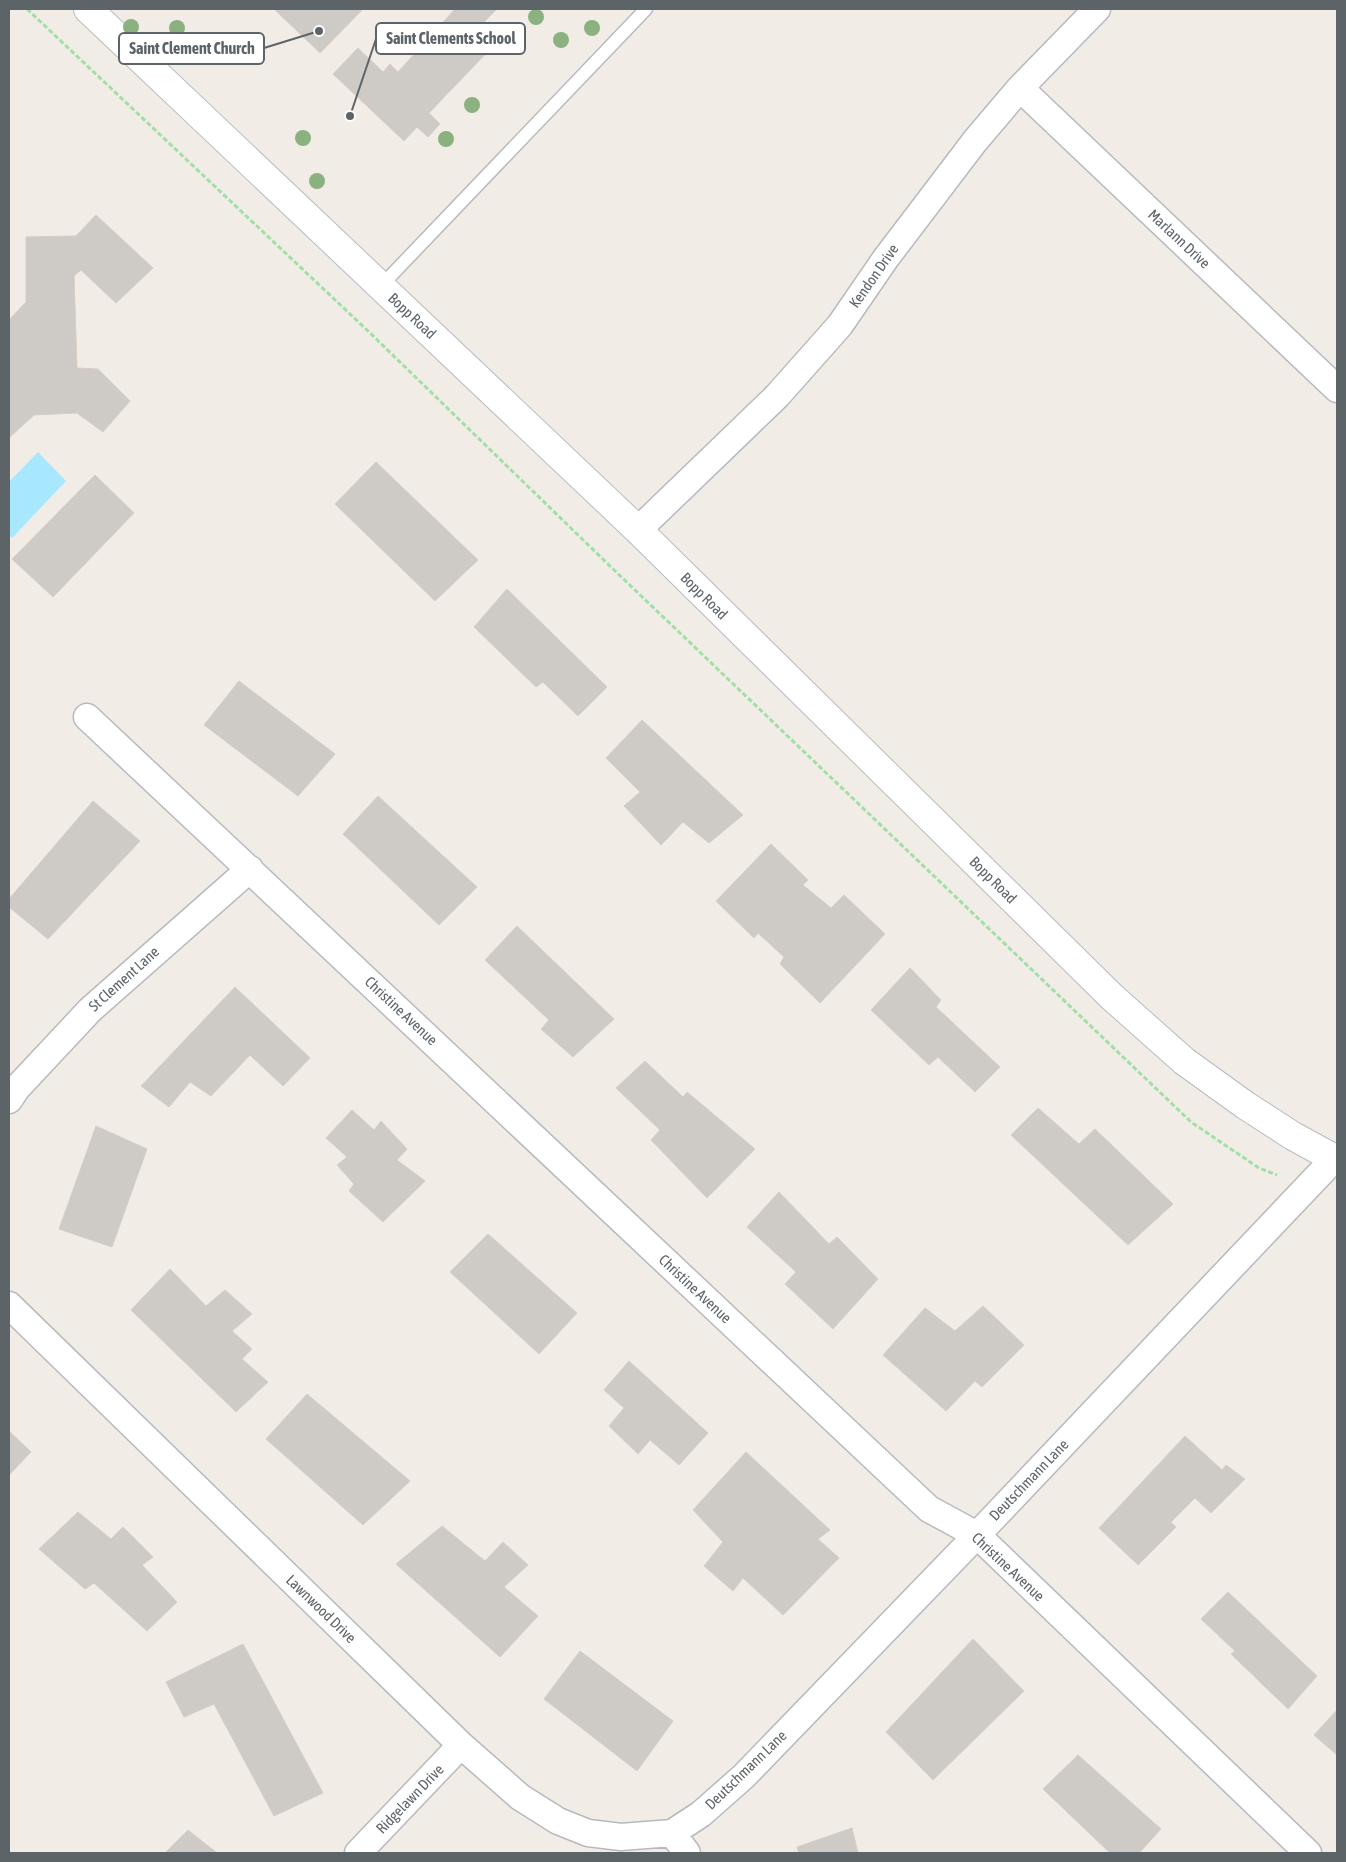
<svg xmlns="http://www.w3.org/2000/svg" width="1346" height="1862" font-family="'Asap Condensed',sans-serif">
<rect width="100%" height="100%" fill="#f1ede6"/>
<path fill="#a8e8ff" d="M38,452L66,481L12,538L9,535V482Z"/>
<path fill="#cecac5" stroke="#d7cdc4" d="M274,9H363L320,53Z
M455,9H497L480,26L497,42L429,113L440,124L428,137L417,127L404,141L333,74L358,48L383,72L390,64L398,72Z
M96,215L153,268L116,303L81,270L74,276L77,368L98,369L130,401L103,432L77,413L34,415L9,438V320L26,302V237L76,236Z
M376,462L478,560L435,601L335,504Z
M95,475L134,513L53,597L12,559Z
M507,589L607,687L578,716L543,682L536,687L474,627Z
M239,681L335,754L298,796L204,725Z
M642,720L743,815L709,843L683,822L661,845L624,806L640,792L606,758Z
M378,796L477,887L439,925L343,834Z
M93,801L140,841L48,939L9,907V899Z
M771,844L808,880L803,885L831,908L844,895L885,934L820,1003L780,964L784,957L758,933L754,938L716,901Z
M517,926L614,1019L573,1057L541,1029L549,1020L485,960Z
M910,968L941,1000L936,1007L1000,1067L975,1092L938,1057L929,1065L871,1010Z
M235,987L310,1058L283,1086L250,1055L211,1096L190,1082L169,1107L141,1086Z
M645,1061L683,1097L687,1092L755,1149L707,1198L651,1140L660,1130L616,1088Z
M1038,1108L1079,1144L1095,1129L1173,1204L1128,1245L1011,1135Z
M352,1110L374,1130L381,1121L407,1149L397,1160L425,1181L383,1222L349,1191L354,1184L337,1165L347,1157L326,1138Z
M96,1126L147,1149L112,1247L59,1229Z
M779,1192L829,1244L837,1237L878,1279L833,1329L785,1284L796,1272L747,1227Z
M488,1234L577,1313L539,1354L450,1272Z
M170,1269L206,1306L225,1290L252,1314L232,1331L252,1349L242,1359L268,1382L236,1412L131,1310Z
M983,1306L1024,1345L982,1387L975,1381L946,1411L883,1355L925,1308L955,1331Z
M629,1361L708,1433L679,1465L650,1440L638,1454L609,1426L624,1408L604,1390Z
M307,1394L410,1481L363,1525L266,1439Z
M9,1431L31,1452L9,1475Z
M1185,1436L1222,1470L1226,1465L1245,1479L1211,1513L1195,1498L1171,1522L1176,1527L1138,1565L1099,1528Z
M746,1452L830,1530L818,1539L839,1558L783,1615L743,1578L733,1591L704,1566L723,1542L693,1510Z
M78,1512L111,1539L123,1527L153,1557L142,1565L177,1602L147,1631L94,1583L85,1589L39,1549Z
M442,1526L485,1561L503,1542L528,1565L504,1587L538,1616L500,1657L396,1564Z
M1228,1592L1317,1676L1288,1709L1231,1654L1235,1651L1201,1619Z
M973,1639L1024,1691L933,1780L886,1732Z
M243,1644L323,1793L274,1816L214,1704L184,1717L166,1682Z
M580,1651L673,1721L637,1771L544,1699Z
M1337,1710V1755L1314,1735Z
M1078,1755L1161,1829L1139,1853H1110L1043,1789Z
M852,1828L858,1853H799L797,1847Z
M188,1830L217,1853H165Z"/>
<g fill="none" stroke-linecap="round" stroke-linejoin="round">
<g stroke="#b6babe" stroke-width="15">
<path id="lane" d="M381,286L646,9"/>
</g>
<g stroke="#b6babe" stroke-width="29">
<path id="street" d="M1020,88L1337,389
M638,530L777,396L840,325L886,258L975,141L1020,88L1097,9
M87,717L929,1509L977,1535L1308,1853
M9,1100L17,1088L90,1010L250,869
M9,1305L461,1745L520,1797L558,1821L588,1833L621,1837L672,1833L701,1814L744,1776L977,1535L1334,1159
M672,1833L687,1853
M358,1853L461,1745"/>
</g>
<g stroke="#b7bcc1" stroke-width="30">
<path id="secondary" d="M88,9L638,530L1112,997L1184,1061L1245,1105L1293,1136L1337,1160"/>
</g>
<path stroke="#a2dea8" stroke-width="3" stroke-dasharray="5 2.5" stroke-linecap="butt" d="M27,9L368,331L612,568L1191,1122L1259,1168L1277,1175"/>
<use href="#lane" stroke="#fff" stroke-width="12"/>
<use href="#street" stroke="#fff" stroke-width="26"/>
<use href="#secondary" stroke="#fff" stroke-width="28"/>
</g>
<g fill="#8ab17f">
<circle cx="536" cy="17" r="8"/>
<circle cx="131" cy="27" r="8"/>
<circle cx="177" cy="28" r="8"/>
<circle cx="592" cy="28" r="8"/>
<circle cx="561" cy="40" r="8"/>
<circle cx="472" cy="105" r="8"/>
<circle cx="303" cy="138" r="8"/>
<circle cx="446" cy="139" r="8"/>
<circle cx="317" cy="181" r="8"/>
</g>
<g text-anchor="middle" stroke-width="4" stroke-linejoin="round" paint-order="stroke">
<g font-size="15" fill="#5d6468" stroke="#fff">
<text transform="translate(1179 239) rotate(43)" y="5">Marlann Drive</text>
<text transform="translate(874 276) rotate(-55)" y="5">Kendon Drive</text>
<text transform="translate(412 316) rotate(43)" y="5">Bopp Road</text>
<text transform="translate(704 596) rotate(45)" y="5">Bopp Road</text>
<text transform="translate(993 880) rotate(45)" y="5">Bopp Road</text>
<text transform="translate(124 979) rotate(-42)" y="5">St Clement Lane</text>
<text transform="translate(401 1011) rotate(43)" y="5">Christine Avenue</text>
<text transform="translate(695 1289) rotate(43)" y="5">Christine Avenue</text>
<text transform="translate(1029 1480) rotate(-46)" y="5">Deutschmann Lane</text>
<text transform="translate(1008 1567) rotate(43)" y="5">Christine Avenue</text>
<text transform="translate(321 1609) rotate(44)" y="5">Lawnwood Drive</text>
<text transform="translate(746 1770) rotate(-44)" y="5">Deutschmann Lane</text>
<text transform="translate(410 1799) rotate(-46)" y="5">Ridgelawn Drive</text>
</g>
</g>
<path fill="none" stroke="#5d6468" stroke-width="2" d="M350 116L376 39M319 31L264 48"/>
<g fill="#5d6468" stroke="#fff" stroke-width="2">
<circle cx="350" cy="116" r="5"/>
<circle cx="319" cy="31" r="5"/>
</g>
<g fill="#fff" stroke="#5d6468" stroke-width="2">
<rect x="376" y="23" width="149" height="31" rx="5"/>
<rect x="119" y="33" width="145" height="31" rx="5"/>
</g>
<g font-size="16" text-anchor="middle" font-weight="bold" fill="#5d6468">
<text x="451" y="44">Saint Clements School</text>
<text x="192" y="54">Saint Clement Church</text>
</g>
<rect width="1346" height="1862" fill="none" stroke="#5d6468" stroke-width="20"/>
</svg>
